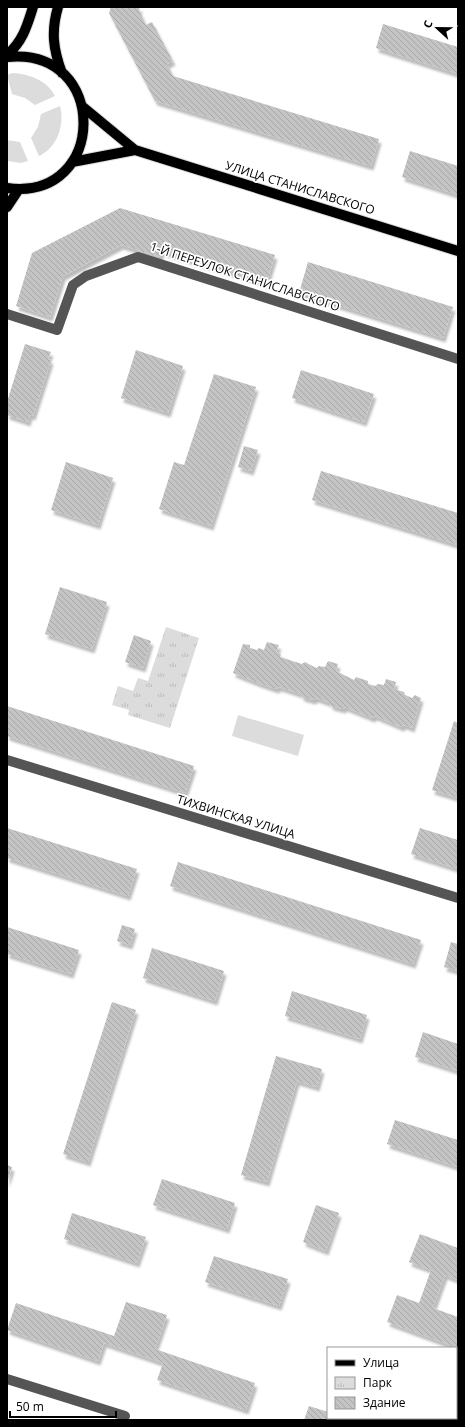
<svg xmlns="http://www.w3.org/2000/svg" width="465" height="1427" font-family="'Open Sans',sans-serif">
<defs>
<pattern id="park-tufts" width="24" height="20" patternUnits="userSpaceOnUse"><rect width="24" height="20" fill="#dcdcdc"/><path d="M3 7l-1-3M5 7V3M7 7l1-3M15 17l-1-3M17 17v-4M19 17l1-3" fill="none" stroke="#bbb"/></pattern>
<pattern id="building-back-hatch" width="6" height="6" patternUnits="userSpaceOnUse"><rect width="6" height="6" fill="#c4c4c4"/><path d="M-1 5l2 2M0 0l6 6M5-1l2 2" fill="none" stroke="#a7a7a7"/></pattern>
<filter id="shadow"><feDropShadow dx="2.5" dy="4.5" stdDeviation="1" flood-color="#0004"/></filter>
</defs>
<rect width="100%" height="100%" fill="#fff"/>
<path fill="#dcdcdc" d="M12,73C29,74 47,80 55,96L35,105L25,98L12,94L7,75Z
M60,106C65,125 57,148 39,156L31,138L38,127L41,114Z
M7,140L20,142L28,161L21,163L7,161Z
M238,715L304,735L298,756L232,736Z"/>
<path fill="url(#park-tufts)" d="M166,627L199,638L170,728L128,715L129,710L112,705L118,686L133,691L138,678L148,681Z"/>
<path fill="url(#building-back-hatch)" filter="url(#shadow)" d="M111,7H140L139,10L146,25L152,22L173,61L167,64L173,76L379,139L371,166L155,101L109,13Z
M383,24L458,47V74L376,48Z
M410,151L458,166V195L402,177Z
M120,208L275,255L266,284L163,252L166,240L160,257L121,245L63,276L50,317L16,306L32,253Z
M308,262L453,307L443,338L299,293Z
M25,344L51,352L48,359L51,360L33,416L30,415L28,422L7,415V402Z
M136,350L183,366L168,413L121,398Z
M301,370L374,394L364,422L292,398Z
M214,374L256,387L211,526L159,509L174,462L184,465Z
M244,446L258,450L251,471L238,467Z
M66,462L113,478L98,525L51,510Z
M321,471L458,513V545L312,500Z
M60,587L107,602L92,649L45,634Z
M134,635L151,641L143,668L125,662Z
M267,642L279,645L276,652L281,654L280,657L302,664L305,662L316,668L319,666L325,667L328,661L338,664L336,671L354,680L356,677L368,681V684L375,686L378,684L384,685L386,679L396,682L394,689L404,692L405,695L412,698L415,695L421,698L412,728L404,725L401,727L375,716L372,718L345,707L343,709L331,706L330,703L316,698L313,700L302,697L301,694L279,687L276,689L261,684L233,673L243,644L250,645V648L257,650L259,648L264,650Z
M7,706L194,766L185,793L7,736Z
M454,721L458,723V798L432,790Z
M7,828L137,869L128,896L7,858Z
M420,828L458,840V869L411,854Z
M178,862L421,940L413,964L170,886Z
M122,925L135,929L130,945L117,941Z
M7,927L79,950L71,974L7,954Z
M451,942L458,944V971L444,967Z
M152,948L224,971L215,1001L143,978Z
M292,991L367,1015L360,1039L285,1016Z
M112,1002L136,1010L88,1162L63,1154Z
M423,1032L458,1044V1071L415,1057Z
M276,1056L322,1069L317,1087L297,1081L267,1182L241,1175Z
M395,1120L458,1140V1167L387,1144Z
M7,1165L12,1167L7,1183Z
M162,1179L235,1203L227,1229L153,1205Z
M316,1205L339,1213L326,1251L303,1242Z
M72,1213L146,1237L137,1263L64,1239Z
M420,1234L458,1248V1280L445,1275L433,1308L458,1317V1348L387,1322L397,1295L419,1303L431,1270L409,1262Z
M214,1256L288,1279L279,1306L205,1282Z
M126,1302L167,1315L155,1349L255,1383L246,1410L157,1380L163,1363L104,1343L98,1361L7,1330L16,1303L114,1336Z
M309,1406L328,1412V1418H348L353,1420H304Z"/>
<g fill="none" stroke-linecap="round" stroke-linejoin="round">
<g stroke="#dbdbdb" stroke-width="12">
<path id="major" d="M58,7C51,31 53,49 62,73
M7,55C23,41 27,26 33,7
M7,57C110,46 108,202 7,188
M83,107L135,150L458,251
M72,162L135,150
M7,207L19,189"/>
</g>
<path stroke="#555" stroke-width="10" d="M7,314L57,330L73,285L86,276L138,257L458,359
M7,760L458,898
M7,1379L125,1416"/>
<use href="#major" stroke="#000" stroke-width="10"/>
</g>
<g text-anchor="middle" stroke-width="3.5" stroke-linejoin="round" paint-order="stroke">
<g font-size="12" fill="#000" stroke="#fff">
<text transform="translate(300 188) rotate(17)" y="4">УЛИЦА СТАНИСЛАВСКОГО</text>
<text transform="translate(245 277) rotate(18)" y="4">1-Й ПЕРЕУЛОК СТАНИСЛАВСКОГО</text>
<text transform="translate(236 817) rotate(17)" y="4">ТИХВИНСКАЯ УЛИЦА</text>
</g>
</g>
<rect width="465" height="1427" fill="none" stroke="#000000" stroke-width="16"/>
<rect x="327" y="1347" width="130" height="72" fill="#ffffff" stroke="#999999"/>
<rect x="335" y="1360" width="20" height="6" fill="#000000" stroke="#999999"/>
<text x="363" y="1367" font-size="12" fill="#000000">Улица</text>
<rect x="335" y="1377" width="20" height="12" fill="url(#park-tufts)" stroke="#999999"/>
<text x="363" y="1387" font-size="12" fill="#000000">Парк</text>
<rect x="335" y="1397" width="20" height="12" fill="url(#building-back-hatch)" stroke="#999999"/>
<text x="363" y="1407" font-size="12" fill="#000000">Здание</text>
<g transform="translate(437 28) rotate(292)" stroke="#ffffff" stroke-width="3" paint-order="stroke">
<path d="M0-3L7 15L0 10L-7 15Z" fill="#000000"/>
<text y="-6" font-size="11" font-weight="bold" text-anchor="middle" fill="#000000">С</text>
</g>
<path d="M10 1411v6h106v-6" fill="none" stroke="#000000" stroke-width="2"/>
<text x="16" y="1411" font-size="12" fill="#000000" stroke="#ffffff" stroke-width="3" paint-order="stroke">50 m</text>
</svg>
